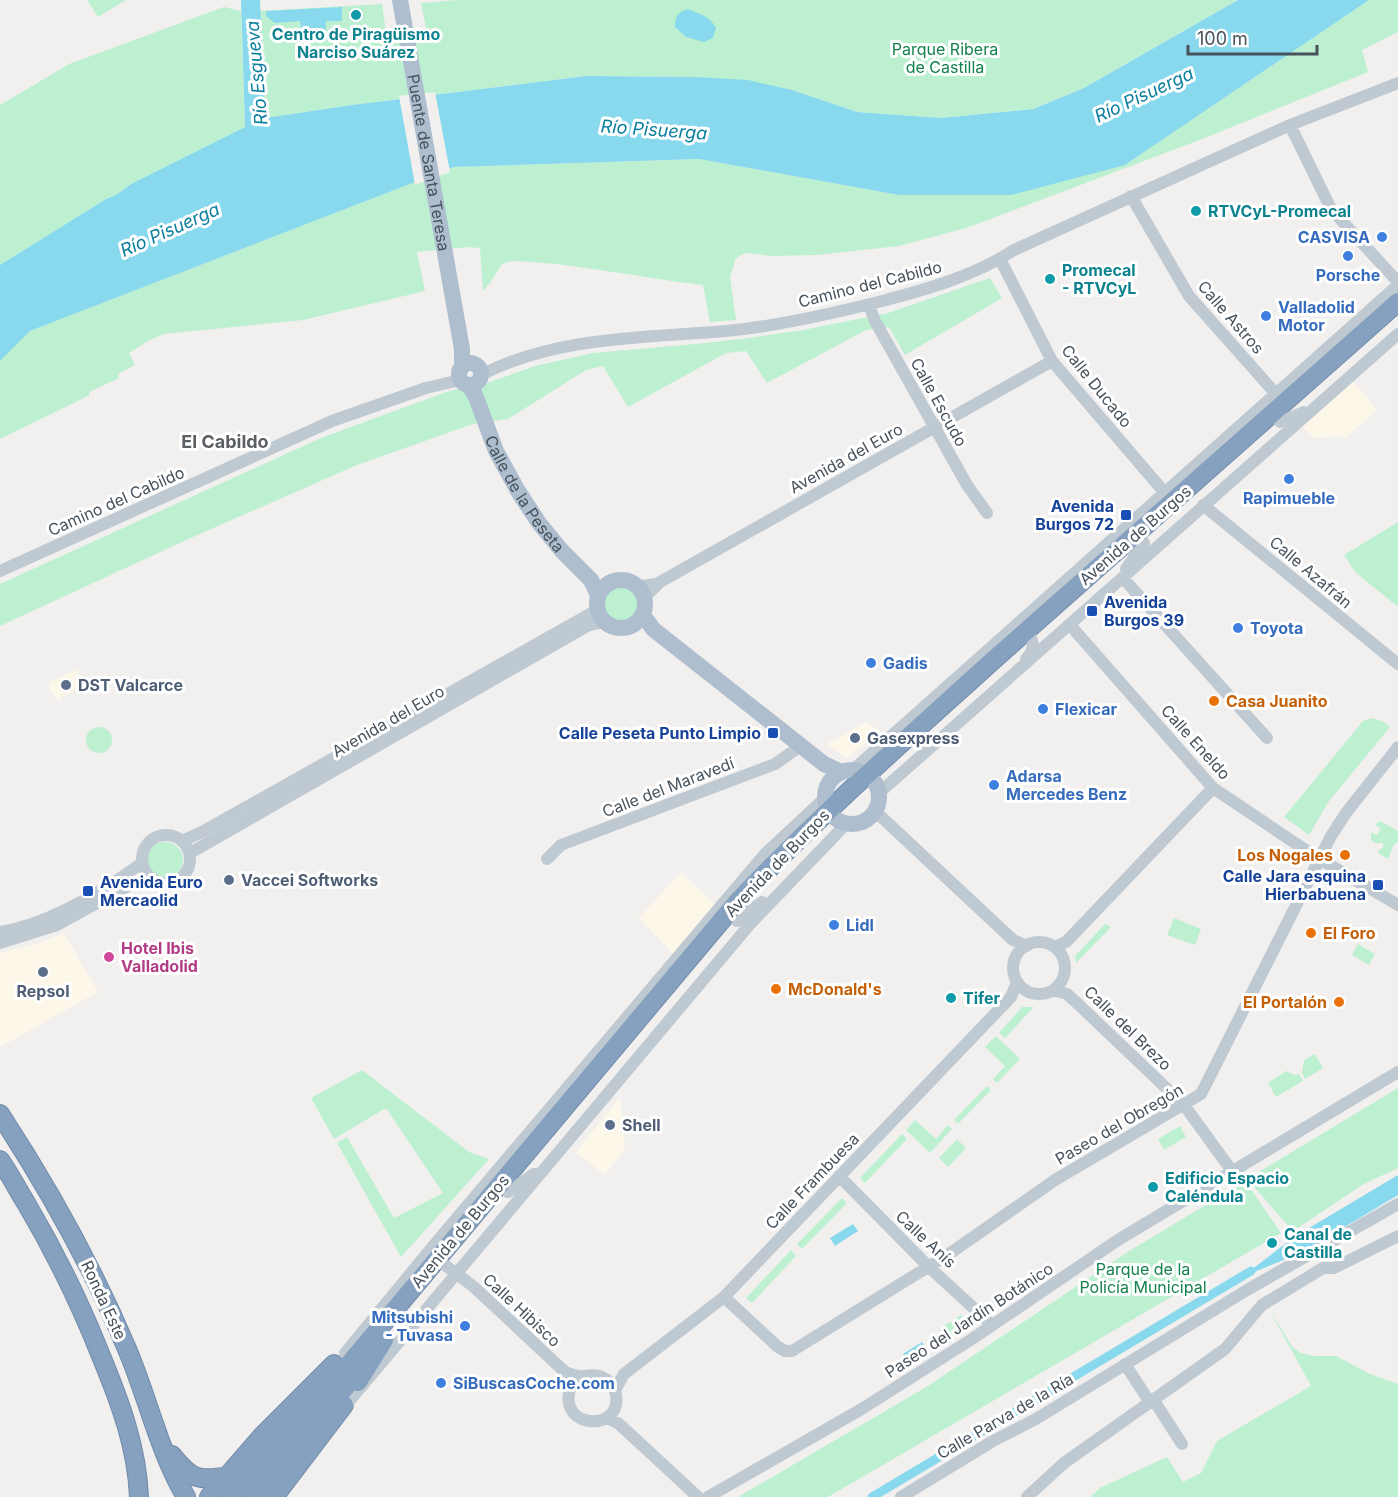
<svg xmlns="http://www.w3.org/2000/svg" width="1398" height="1497" font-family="Inter,sans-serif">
<rect width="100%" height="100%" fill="#f2efef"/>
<path fill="#fcf7e8" d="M1353,381L1377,410L1344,439L1341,436L1314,438L1302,426Z
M76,669L85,685L60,698L61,701L55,698L49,689V681L51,682Z
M866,722L880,731L846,759L827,744Z
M681,872L717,907L676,957L639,918Z
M64,933L98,992L0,1047V953L40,943Z
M620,1097L625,1148L605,1175L576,1152Z"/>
<path fill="#bcf0d1" d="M87,0H126L98,17Z
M458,0H1238L1084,88L1032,109L941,118L857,112L792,90L696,77L586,76L352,105L265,118L260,11L382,4L387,39L427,33L421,3Z
M1369,0H1398V32L1362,50L1368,72L1197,141L966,228L899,246L816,255L772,256L745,253L736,258L730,277L736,320L710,322L703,285C640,278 576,263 512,261L502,264L490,283L483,291L480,248L468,247L417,252L425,291L303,320L164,334L148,341L129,353L135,365L118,374L119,378L89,392L90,395L0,439V361L30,331L454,167L699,159L899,195L1125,165Z
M224,7L241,11L245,127L131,184L116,195L106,199L0,265V105L69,64Z
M990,278L1002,298L905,355L889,327L866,330L767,383L746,351L726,353L628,407L603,366L586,370L508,419L473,424L357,465L184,541L0,626V584L321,438L449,391L490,382L535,366L593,353L706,343L749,338L803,330L888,313Z
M1398,522V607L1355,572L1344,555Z
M602 603a18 18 0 1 1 36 0a18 18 0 1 1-36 0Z
M1371,718L1382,721L1390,727L1329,801L1309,835L1284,817L1363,721Z
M86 740a13 13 0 1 1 26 0a13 13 0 1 1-26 0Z
M1380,821L1398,831V842L1394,844L1388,859L1378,853V850L1383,848V843H1375L1371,840V832L1377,835L1381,828L1375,825Z
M147 860a18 18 0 1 1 36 0a18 18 0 1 1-36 0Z
M1174,918L1201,929L1195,945L1167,935Z
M1105,924L1111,927L1076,963L1075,956Z
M1358,944L1375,954L1369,965L1352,955Z
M1022,1007H1034L1005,1038L999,1033Z
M996,1036L1020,1059L997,1083L993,1079L1005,1066L985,1047Z
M1315,1054L1323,1068L1305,1079L1302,1073L1304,1060Z
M362,1070L469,1152L489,1159L401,1257L337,1143L347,1137L394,1218L443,1193L386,1108L334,1139L311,1098Z
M1286,1071L1294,1075L1299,1074L1303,1081L1276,1097L1268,1083Z
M987,1086L991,1090L958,1124L954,1120Z
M1398,1088V1168L1362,1185L1293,1231L1247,1179Z
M915,1120L936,1139L948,1125L952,1129L930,1153L906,1130Z
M1180,1126L1186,1137L1164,1150L1158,1139Z
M902,1134L907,1139L865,1183L860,1178Z
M957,1139L966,1148L948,1167L939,1158Z
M1246,1182L1281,1233L828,1497H738L928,1386L1126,1253L1229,1191Z
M842,1198L847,1203L802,1249L797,1244Z
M791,1250L796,1256L752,1303L746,1298Z
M1268,1307L1293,1348L1301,1353L1315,1356H1336L1370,1374L1398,1384V1497H1090L1100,1488L1167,1457L1183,1482L1201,1473L1217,1441L1311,1386Z
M961,1315L968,1326L946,1340L939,1329Z"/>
<path fill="#88d9ee" d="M241,0H260L265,118L352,105L586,76L696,77L748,80L792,90L857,112L941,118L1033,109L1084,88L1238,0H1369L1125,165L1011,195H899L699,159L454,167L30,331L0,361V265L106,199L116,195L131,184L245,127Z
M342,7V21H326L325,41H288L287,29L301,28L300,21L275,23L266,16V11Z
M688,9C700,14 710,16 716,28L713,38L704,42L686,37L675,27C675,16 678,12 688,9Z
M1398,1175V1195L1303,1252L1242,1277L1294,1237Z
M853,1224L858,1231L835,1246L830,1238Z
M922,1342L927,1351L908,1363L903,1354Z"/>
<path fill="#f2efef" d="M435,92L450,172L415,185L399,96Z"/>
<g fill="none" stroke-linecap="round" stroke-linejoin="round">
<path stroke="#88d9ee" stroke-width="9" d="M872,1497L1251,1271"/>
<g stroke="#718cab" stroke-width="20">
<path id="highway" d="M0,1114C49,1189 92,1266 127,1349C148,1398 159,1452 186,1497
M0,1160C10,1174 17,1189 26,1203C55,1252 80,1303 101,1356C120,1402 137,1447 139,1497
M358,1382L384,1340
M172,1455C192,1480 198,1481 229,1476
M209,1497L262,1436L334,1364
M231,1497L349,1364L736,903C816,818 904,741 990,663C1125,542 1262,423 1398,302
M253,1497L360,1370
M274,1497L344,1405"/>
</g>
<path stroke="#bfc9d1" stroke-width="12" d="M1290,125L1331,209L1398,282
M1131,196L1189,296L1276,394
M1000,259L1052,361L1165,493
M869,305L875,321L967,485L987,513
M481,375C556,336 644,338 726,331C779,326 831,314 882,301C928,289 974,276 1014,250L1290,125L1398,83
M1280,422L1304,412
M1203,505L1398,664
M1126,569L1144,543
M0,571L332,421L426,388L460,380
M1123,578L1267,738
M637,587L655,584
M644,598L660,582L1052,361
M1070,625L1213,788L1313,855L1398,905
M1022,628L1028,630C1034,641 1035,650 1026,659
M853,770L1398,285
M879,793L1398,334
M875,811L1013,940L1027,946
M142 859a24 24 0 1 1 48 0a24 24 0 1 1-48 0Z
M182,841L202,832L597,610
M190,853L589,625L604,622
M547,859L561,845L775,764L802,745
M737,921L762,902
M0,932C49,924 103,891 142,863
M1013 968a26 26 0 1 1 52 0a26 26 0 1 1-52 0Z
M0,943L57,925L130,885L152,879
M1054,947L1066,942L1213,788
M1053,990L1067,994L1077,1003L1184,1105L1232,1171
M839,1176L929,1267L992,1325
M508,1192L534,1174
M433,1256L474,1287L565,1372L571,1386
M724,1297L778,1347L785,1351H792L949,1254L1055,1180L1201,1094L1331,836L1346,813L1398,747
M345,1353L439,1239L765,854L825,798
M1125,1364L1149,1401
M565,1372C570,1374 574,1375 579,1376C587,1377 593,1373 602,1377C609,1380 614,1386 616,1394C623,1436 548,1428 574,1380L581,1377
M615,1390L624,1374L724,1297L1011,997L1017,982
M1153,1399L1182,1444
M341,1411L751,923L846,824
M606,1418L618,1423L698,1497
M708,1497L860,1410L972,1339L1118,1240L1398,1072
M901,1497L993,1441L1036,1419L1247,1290L1398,1204
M1027,1497L1064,1463L1225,1349L1262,1305L1323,1268H1334L1398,1236"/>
<g stroke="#aebecf" stroke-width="16">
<path id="s1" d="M400,0L462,349V367"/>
<circle cx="470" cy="374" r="11"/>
<path id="s2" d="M469,385L476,397L496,451L518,491L539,523L562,551L591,580L598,595"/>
<circle cx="621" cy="604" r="24"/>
<path d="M643,615L653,629L824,764L841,772"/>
<circle cx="852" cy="797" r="27"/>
</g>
<use href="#highway" stroke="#86a1bf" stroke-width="18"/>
</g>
<g fill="#0f9aa8" stroke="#fff" stroke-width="2">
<circle cx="356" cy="15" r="6"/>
<circle cx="1196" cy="211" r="6"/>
<circle cx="1050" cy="279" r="6"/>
<circle cx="951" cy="998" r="6"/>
<circle cx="1153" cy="1187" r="6"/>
<circle cx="1272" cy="1243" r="6"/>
</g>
<g fill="#3f7fe0" stroke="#fff" stroke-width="2">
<circle cx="1382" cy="237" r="6"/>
<circle cx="1348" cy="256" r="6"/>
<circle cx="1266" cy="316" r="6"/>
<circle cx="1289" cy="479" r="6"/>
<circle cx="1238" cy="628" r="6"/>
<circle cx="871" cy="663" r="6"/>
<circle cx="1043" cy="709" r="6"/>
<circle cx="994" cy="785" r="6"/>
<circle cx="834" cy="925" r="6"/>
<circle cx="465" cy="1326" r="6"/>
<circle cx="441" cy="1383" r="6"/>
</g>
<g fill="#1a4fb4" stroke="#fff" stroke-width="2">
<rect x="1120" y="509" width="12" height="12" rx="3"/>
<rect x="1086" y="605" width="12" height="12" rx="3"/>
<rect x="767" y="727" width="12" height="12" rx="3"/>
<rect x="1372" y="879" width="12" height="12" rx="3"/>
<rect x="82" y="885" width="12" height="12" rx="3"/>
</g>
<g fill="#5c6f8a" stroke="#fff" stroke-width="2">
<circle cx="66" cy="685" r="6"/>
<circle cx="855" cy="738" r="6"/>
<circle cx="229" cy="880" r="6"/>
<circle cx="43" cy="972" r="6"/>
<circle cx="610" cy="1125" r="6"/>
</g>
<g fill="#e8710a" stroke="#fff" stroke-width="2">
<circle cx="1214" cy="701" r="6"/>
<circle cx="1345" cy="855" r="6"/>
<circle cx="1311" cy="933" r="6"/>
<circle cx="776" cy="989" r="6"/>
<circle cx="1339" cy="1002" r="6"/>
</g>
<circle fill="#d1479c" stroke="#fff" stroke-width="2" cx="109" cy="957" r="6"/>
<g text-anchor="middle" stroke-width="6" stroke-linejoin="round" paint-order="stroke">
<g font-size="16" font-weight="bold" fill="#0d838f" stroke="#fff" text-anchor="start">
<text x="356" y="40" text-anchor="middle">Centro de Piragüismo<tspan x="356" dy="18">Narciso Suárez</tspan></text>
<text x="1208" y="217">RTVCyL-Promecal</text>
<text x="1062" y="276">Promecal<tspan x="1062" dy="18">- RTVCyL</tspan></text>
<text x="963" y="1004">Tifer</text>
<text x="1165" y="1184">Edificio Espacio<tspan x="1165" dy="18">Caléndula</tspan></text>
<text x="1284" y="1240">Canal de<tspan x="1284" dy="18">Castilla</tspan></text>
</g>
<g font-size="16" fill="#15814b" stroke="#fff">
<text x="945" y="55">Parque Ribera<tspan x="945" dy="18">de Castilla</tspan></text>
<text x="1143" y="1275">Parque de la<tspan x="1143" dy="18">Policía Municipal</tspan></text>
</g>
<g font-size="16" fill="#47525d" stroke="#fff">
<text dy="6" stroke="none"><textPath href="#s1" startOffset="165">Puente de Santa Teresa</textPath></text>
<text transform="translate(870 284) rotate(-14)" y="6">Camino del Cabildo</text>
<text transform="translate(1231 317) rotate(49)" y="6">Calle Astros</text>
<text transform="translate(1097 386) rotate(51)" y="6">Calle Ducado</text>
<text transform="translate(939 402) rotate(61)" y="6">Calle Escudo</text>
<text transform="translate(846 458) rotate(-29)" y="6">Avenida del Euro</text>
<text dy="6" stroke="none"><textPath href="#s2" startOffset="123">Calle de la Peseta</textPath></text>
<text transform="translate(116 501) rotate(-24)" y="6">Camino del Cabildo</text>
<text transform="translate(1135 535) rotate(-41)" y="6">Avenida de Burgos</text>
<text transform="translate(1311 572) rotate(40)" y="6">Calle Azafrán</text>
<text transform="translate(388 721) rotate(-30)" y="6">Avenida del Euro</text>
<text transform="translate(1196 742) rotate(48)" y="6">Calle Eneldo</text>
<text transform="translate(668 787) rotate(-21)" y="6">Calle del Maravedí</text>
<text transform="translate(777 863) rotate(-46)" y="6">Avenida de Burgos</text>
<text transform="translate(1128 1028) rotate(44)" y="6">Calle del Brezo</text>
<text transform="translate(1119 1124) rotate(-30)" y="6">Paseo del Obregón</text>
<text transform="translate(812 1181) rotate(-46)" y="6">Calle Frambuesa</text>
<text transform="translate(460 1231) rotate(-50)" y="6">Avenida de Burgos</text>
<text transform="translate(926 1239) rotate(43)" y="6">Calle Anís</text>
<text transform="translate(104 1300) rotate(65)" y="6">Ronda Este</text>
<text transform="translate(522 1310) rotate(43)" y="6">Calle Hibisco</text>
<text transform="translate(969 1320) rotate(-33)" y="6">Paseo del Jardín Botánico</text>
<text transform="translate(1005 1416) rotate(-30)" y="6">Calle Parva de la Ría</text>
</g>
<g font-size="16" font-weight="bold" fill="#366cbe" stroke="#fff" text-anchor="start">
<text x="1370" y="243" text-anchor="end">CASVISA</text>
<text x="1348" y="281" text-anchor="middle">Porsche</text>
<text x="1278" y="313">Valladolid<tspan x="1278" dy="18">Motor</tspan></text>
<text x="1289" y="504" text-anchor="middle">Rapimueble</text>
<text x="1250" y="634">Toyota</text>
<text x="883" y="669">Gadis</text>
<text x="1055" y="715">Flexicar</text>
<text x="1006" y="782">Adarsa<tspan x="1006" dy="18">Mercedes Benz</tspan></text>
<text x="846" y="931">Lidl</text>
<text x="453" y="1323" text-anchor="end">Mitsubishi<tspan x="453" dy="18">- Tuvasa</tspan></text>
<text x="453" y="1389">SiBuscasCoche.com</text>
</g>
<g font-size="16" font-weight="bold" fill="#164399" stroke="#fff" text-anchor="end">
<text x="1114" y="512">Avenida<tspan x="1114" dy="18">Burgos 72</tspan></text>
<text x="1104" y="608" text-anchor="start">Avenida<tspan x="1104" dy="18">Burgos 39</tspan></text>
<text x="761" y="739">Calle Peseta Punto Limpio</text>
<text x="1366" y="882">Calle Jara esquina<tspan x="1366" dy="18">Hierbabuena</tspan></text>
<text x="100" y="888" text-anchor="start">Avenida Euro<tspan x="100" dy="18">Mercaolid</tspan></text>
</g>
<g font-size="16" font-weight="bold" fill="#4e5e75" stroke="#fff" text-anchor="start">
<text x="78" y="691">DST Valcarce</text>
<text x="867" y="744">Gasexpress</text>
<text x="241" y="886">Vaccei Softworks</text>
<text x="43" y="997" text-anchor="middle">Repsol</text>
<text x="622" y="1131">Shell</text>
</g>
<g font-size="16" font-weight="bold" fill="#c56008" stroke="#fff" text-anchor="start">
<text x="1226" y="707">Casa Juanito</text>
<text x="1333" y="861" text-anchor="end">Los Nogales</text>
<text x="1323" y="939">El Foro</text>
<text x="788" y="995">McDonald's</text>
<text x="1327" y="1008" text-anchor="end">El Portalón</text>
</g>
<g font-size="16" font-weight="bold" fill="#b23c85" stroke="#fff" text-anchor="start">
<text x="121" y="954">Hotel Ibis<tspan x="121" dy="18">Valladolid</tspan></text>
</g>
<g font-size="18" font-style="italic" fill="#0a7f9e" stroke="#fff">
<text transform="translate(257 73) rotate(-95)" y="6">Río Esgueva</text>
<text transform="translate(1144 95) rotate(-25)" y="6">Río Pisuerga</text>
<text transform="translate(654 130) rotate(4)" y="6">Río Pisuerga</text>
<text transform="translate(170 230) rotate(-24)" y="6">Río Pisuerga</text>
</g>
<g font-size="18" font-weight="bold" fill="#5b5f64" stroke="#fff">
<text x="225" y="448">El Cabildo</text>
</g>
</g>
<path d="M1188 45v9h129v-9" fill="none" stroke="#47525d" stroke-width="3"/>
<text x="1197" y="45" font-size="18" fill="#47525d" stroke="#ffffff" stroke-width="4.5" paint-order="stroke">100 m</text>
</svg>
